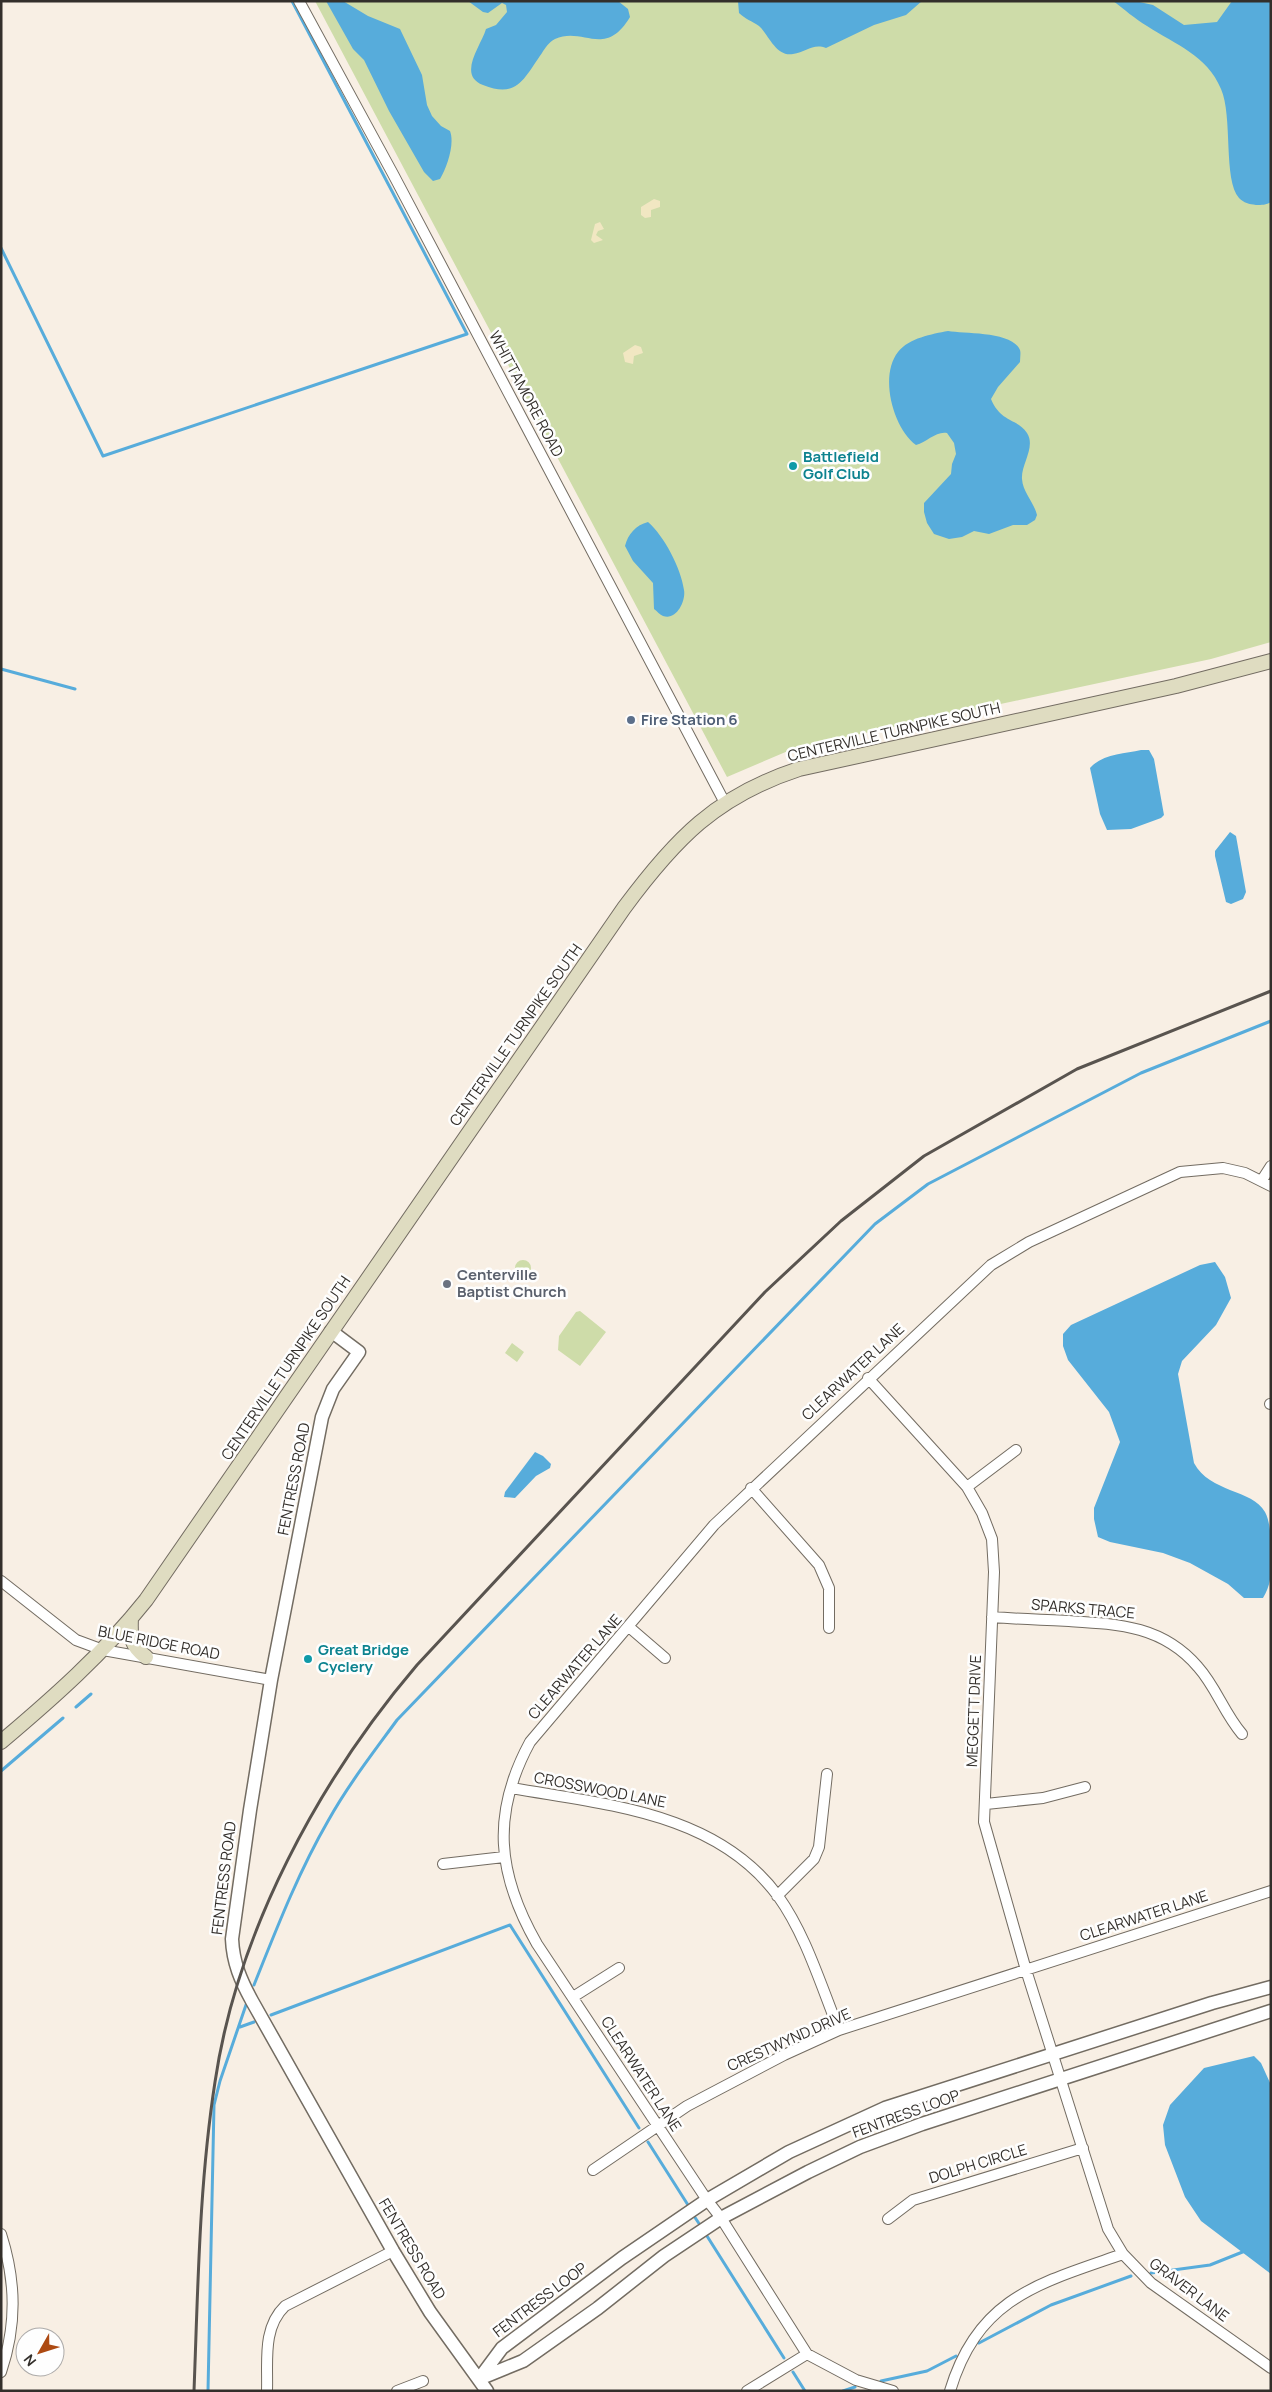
<svg xmlns="http://www.w3.org/2000/svg" width="1272" height="2392" font-family="Manrope,sans-serif">
<rect width="100%" height="100%" fill="#f8efe4"/>
<path fill="#cedca9" d="M315,1H1271V642L1211,659L795,748L727,777Z
M515 1268a8 8 0 1 1 16 0a8 8 0 1 1-16 0Z
M580,1311L606,1332L580,1366L558,1350L559,1336L576,1312Z
M512,1343L524,1352L517,1362L505,1353Z"/>
<path fill="#f1e7c2" d="M654,199L660,201V207L651,210V217L645,218L641,215V207Z
M600,222L604,229L598,231L596,235L603,240L594,243L591,240L595,224Z
M635,345L641,347L643,353L634,356L633,364L625,362L623,353Z"/>
<path fill="#57acdb" d="M326,1H343L368,16L400,29L422,75L427,105L432,116L441,126L450,131C455,144 447,167 440,179L433,181L424,172L389,111L364,60L353,49Z
M468,1H618L628,9L630,17C605,59 583,26 555,39C549,42 545,48 542,53C524,78 518,99 483,85C457,75 481,46 486,29L496,25L507,12L506,5L502,3L488,13L483,12Z
M738,1H922L906,15L874,25L826,48C813,43 806,52 793,54C776,57 769,35 759,26C752,21 745,19 739,13Z
M1113,1H1135L1153,5L1184,25L1217,22L1232,1H1271V202C1266,205 1262,205 1256,205C1249,204 1244,203 1239,198C1223,180 1233,116 1221,89C1207,55 1176,45 1147,26C1135,19 1124,9 1113,1Z
M948,331C965,334 1012,331 1020,350C1021,353 1020,358 1020,362L998,387L991,399C1001,423 1017,418 1027,433C1036,447 1021,464 1022,479C1023,493 1034,502 1037,515L1035,520L1027,525H1013L989,534L974,531L962,537L949,539L934,534L927,523L924,512V503L951,474L952,464L956,454L954,443L947,433C936,431 927,442 916,445C893,428 879,376 898,352C909,338 932,334 948,331Z
M648,522C664,536 681,568 684,590C686,600 677,621 663,616C660,615 657,611 654,609L653,583L633,561L625,546C628,534 636,525 648,522Z
M1141,750H1149L1154,759L1164,815L1161,818L1131,829L1107,830L1100,814L1090,768C1102,754 1124,754 1141,750Z
M1230,832L1236,836L1246,892L1243,899L1231,904L1226,902L1215,856V851Z
M1215,1262L1225,1277L1231,1298L1216,1325L1182,1361L1178,1374L1194,1463C1210,1493 1252,1489 1265,1512C1271,1523 1271,1542 1271,1554C1271,1572 1272,1583 1263,1598H1244L1228,1584L1190,1563L1163,1553L1110,1542L1098,1537L1094,1519V1508L1120,1442L1109,1412L1068,1360L1063,1346V1334L1071,1325L1200,1265Z
M535,1452L543,1456L551,1464L550,1468L536,1476L515,1498L504,1497L505,1492Z
M1254,2056L1261,2063L1271,2085V2274L1201,2221L1185,2197L1165,2145L1163,2125L1170,2105L1204,2068Z"/>
<g fill="none" stroke-linecap="round" stroke-linejoin="round">
<path stroke="#57acdb" stroke-width="3" d="M1,248L103,456L467,334L292,1
M1,669L75,689
M76,1707L91,1694
M1,1771L63,1718
M254,1985C276,1930 298,1873 328,1821C348,1785 373,1753 397,1720L875,1224L928,1184L1141,1073L1271,1021
M271,2015L510,1925L639,2128
M240,2027L254,2022
M648,2142L688,2205
M694,2216L700,2225
M707,2236L784,2358
M1151,2273L1210,2265L1245,2251
M979,2343L1051,2305L1131,2276
M793,2372L805,2391
M881,2381L927,2371L956,2356
M208,2391L214,2105L220,2081L247,2002
M843,2391L855,2387"/>
<g stroke="#736c62" stroke-width="12">
<path id="minor" d="M299,1L393,174L725,803
M1262,1180L1271,1166
M868,1378L967,1487L982,1513L992,1539L994,1572L984,1822L1026,1970L1108,2229L1123,2254L1151,2283L1271,2368
M1270,1404H1271
M967,1487L1016,1450
M751,1488L819,1565L829,1588V1628
M1,1581L76,1640L103,1650L271,1680
M992,1617C1018,1619 1043,1620 1069,1621C1119,1624 1163,1626 1198,1667C1216,1687 1224,1713 1242,1734
M629,1627L665,1658
M512,1788C606,1805 716,1812 778,1896C806,1935 821,1986 839,2030
M986,1804L1043,1798L1085,1787
M443,1864L504,1857
M777,1896L814,1859L819,1847L827,1774
M573,1997L619,1968
M593,2170L687,2106L784,2055L839,2030L1271,1891
M888,2219L913,2200L1083,2148
M1,2234C16,2281 17,2325 1,2372
M267,2391C268,2362 262,2328 285,2306L393,2251
M397,2391L423,2381
M747,2391L807,2354
M893,2391L856,2380L807,2354L721,2218L707,2200L537,1944C497,1874 491,1814 530,1742L714,1525L991,1265L1029,1242L1180,1172L1223,1168L1245,1173L1271,1186
M950,2391C978,2297 1040,2283 1123,2254"/>
</g>
<g stroke="#736c62" stroke-width="15">
<path id="tertiary" d="M331,1331L359,1352L333,1389L322,1417L271,1680L250,1810L232,1939C233,1963 241,1981 252,2001L393,2251L430,2312L487,2391
M479,2379L502,2348L622,2258L707,2200L789,2152L885,2108L1212,2003L1271,1987
M479,2379L523,2361L598,2308L664,2256L721,2218L808,2172L860,2147L922,2124L1271,2011"/>
</g>
<g stroke="#736c62" stroke-width="16">
<path id="secondary" d="M131,1618C130,1637 131,1646 146,1657
M1,1742C53,1698 103,1654 146,1600L624,908C675,839 716,796 799,769L1176,686L1271,661"/>
</g>
<use href="#minor" stroke="#fff" stroke-width="10"/>
<use href="#tertiary" stroke="#fff" stroke-width="12"/>
<use href="#secondary" stroke="#dfdcc1" stroke-width="14"/>
<path stroke="#59544f" stroke-width="3" d="M194,2391C198,2288 199,2185 215,2082C237,1932 319,1780 417,1665L765,1292L841,1221L924,1156L1077,1069L1271,991"/>
</g>
<g fill="#0f9aa8" stroke="#fefefe" stroke-width="2">
<circle cx="793" cy="466" r="5"/>
<circle cx="308" cy="1659" r="5"/>
</g>
<circle fill="#5c6f8a" stroke="#fefefe" stroke-width="2" cx="631" cy="720" r="5"/>
<circle fill="#6b7280" stroke="#fefefe" stroke-width="2" cx="447" cy="1284" r="5"/>
<g text-anchor="middle" stroke-width="5" stroke-linejoin="round" paint-order="stroke">
<g font-size="15" fill="#332f2b" stroke="#fefefe">
<text transform="translate(526 394) rotate(62)" y="5">WHITTAMORE ROAD</text>
<text transform="translate(894 732) rotate(-13)" y="5">CENTERVILLE TURNPIKE SOUTH</text>
<text transform="translate(516 1035) rotate(-55)" y="5">CENTERVILLE TURNPIKE SOUTH</text>
<text transform="translate(286 1368) rotate(-56)" y="5">CENTERVILLE TURNPIKE SOUTH</text>
<text transform="translate(853 1372) rotate(-43)" y="5">CLEARWATER LANE</text>
<text transform="translate(294 1479) rotate(-79)" y="5">FENTRESS ROAD</text>
<text transform="translate(1083 1609) rotate(5)" y="5">SPARKS TRACE</text>
<text transform="translate(159 1643) rotate(11)" y="5">BLUE RIDGE ROAD</text>
<text transform="translate(575 1667) rotate(-49)" y="5">CLEARWATER LANE</text>
<text transform="translate(974 1711) rotate(-88)" y="5">MEGGETT DRIVE</text>
<text transform="translate(600 1790) rotate(11)" y="5">CROSSWOOD LANE</text>
<text transform="translate(224 1878) rotate(-83)" y="5">FENTRESS ROAD</text>
<text transform="translate(1144 1916) rotate(-18)" y="5">CLEARWATER LANE</text>
<text transform="translate(789 2040) rotate(-24)" y="5">CRESTWYND DRIVE</text>
<text transform="translate(641 2074) rotate(57)" y="5">CLEARWATER LANE</text>
<text transform="translate(906 2114) rotate(-20)" y="5">FENTRESS LOOP</text>
<text transform="translate(978 2164) rotate(-17)" y="5">DOLPH CIRCLE</text>
<text transform="translate(412 2249) rotate(59)" y="5">FENTRESS ROAD</text>
<text transform="translate(1189 2290) rotate(37)" y="5">GRAVER LANE</text>
<text transform="translate(540 2300) rotate(-37)" y="5">FENTRESS LOOP</text>
</g>
<g font-size="15" font-weight="bold" fill="#0d838f" stroke="#fefefe" text-anchor="start">
<text x="803" y="462">Battlefield<tspan x="803" dy="17">Golf Club</tspan></text>
<text x="318" y="1655">Great Bridge<tspan x="318" dy="17">Cyclery</tspan></text>
</g>
<g font-size="15" font-weight="bold" fill="#4e5e75" stroke="#fefefe" text-anchor="start">
<text x="641" y="725">Fire Station 6</text>
</g>
<g font-size="15" font-weight="bold" fill="#5b616d" stroke="#fefefe" text-anchor="start">
<text x="457" y="1280">Centerville<tspan x="457" dy="17">Baptist Church</tspan></text>
</g>
</g>
<rect width="1272" height="2392" fill="none" stroke="#332f2b" stroke-width="5"/>
<g transform="translate(40 2352) rotate(231)"><circle r="24" fill="#fefefe" stroke="#adabaa"/>
<path d="M0-4L9 19L0 12L-9 19Z" fill="#ad4a12"/>
<text y="-8" font-size="14" font-weight="bold" text-anchor="middle" fill="#332f2b">N</text>
</g>
</svg>
